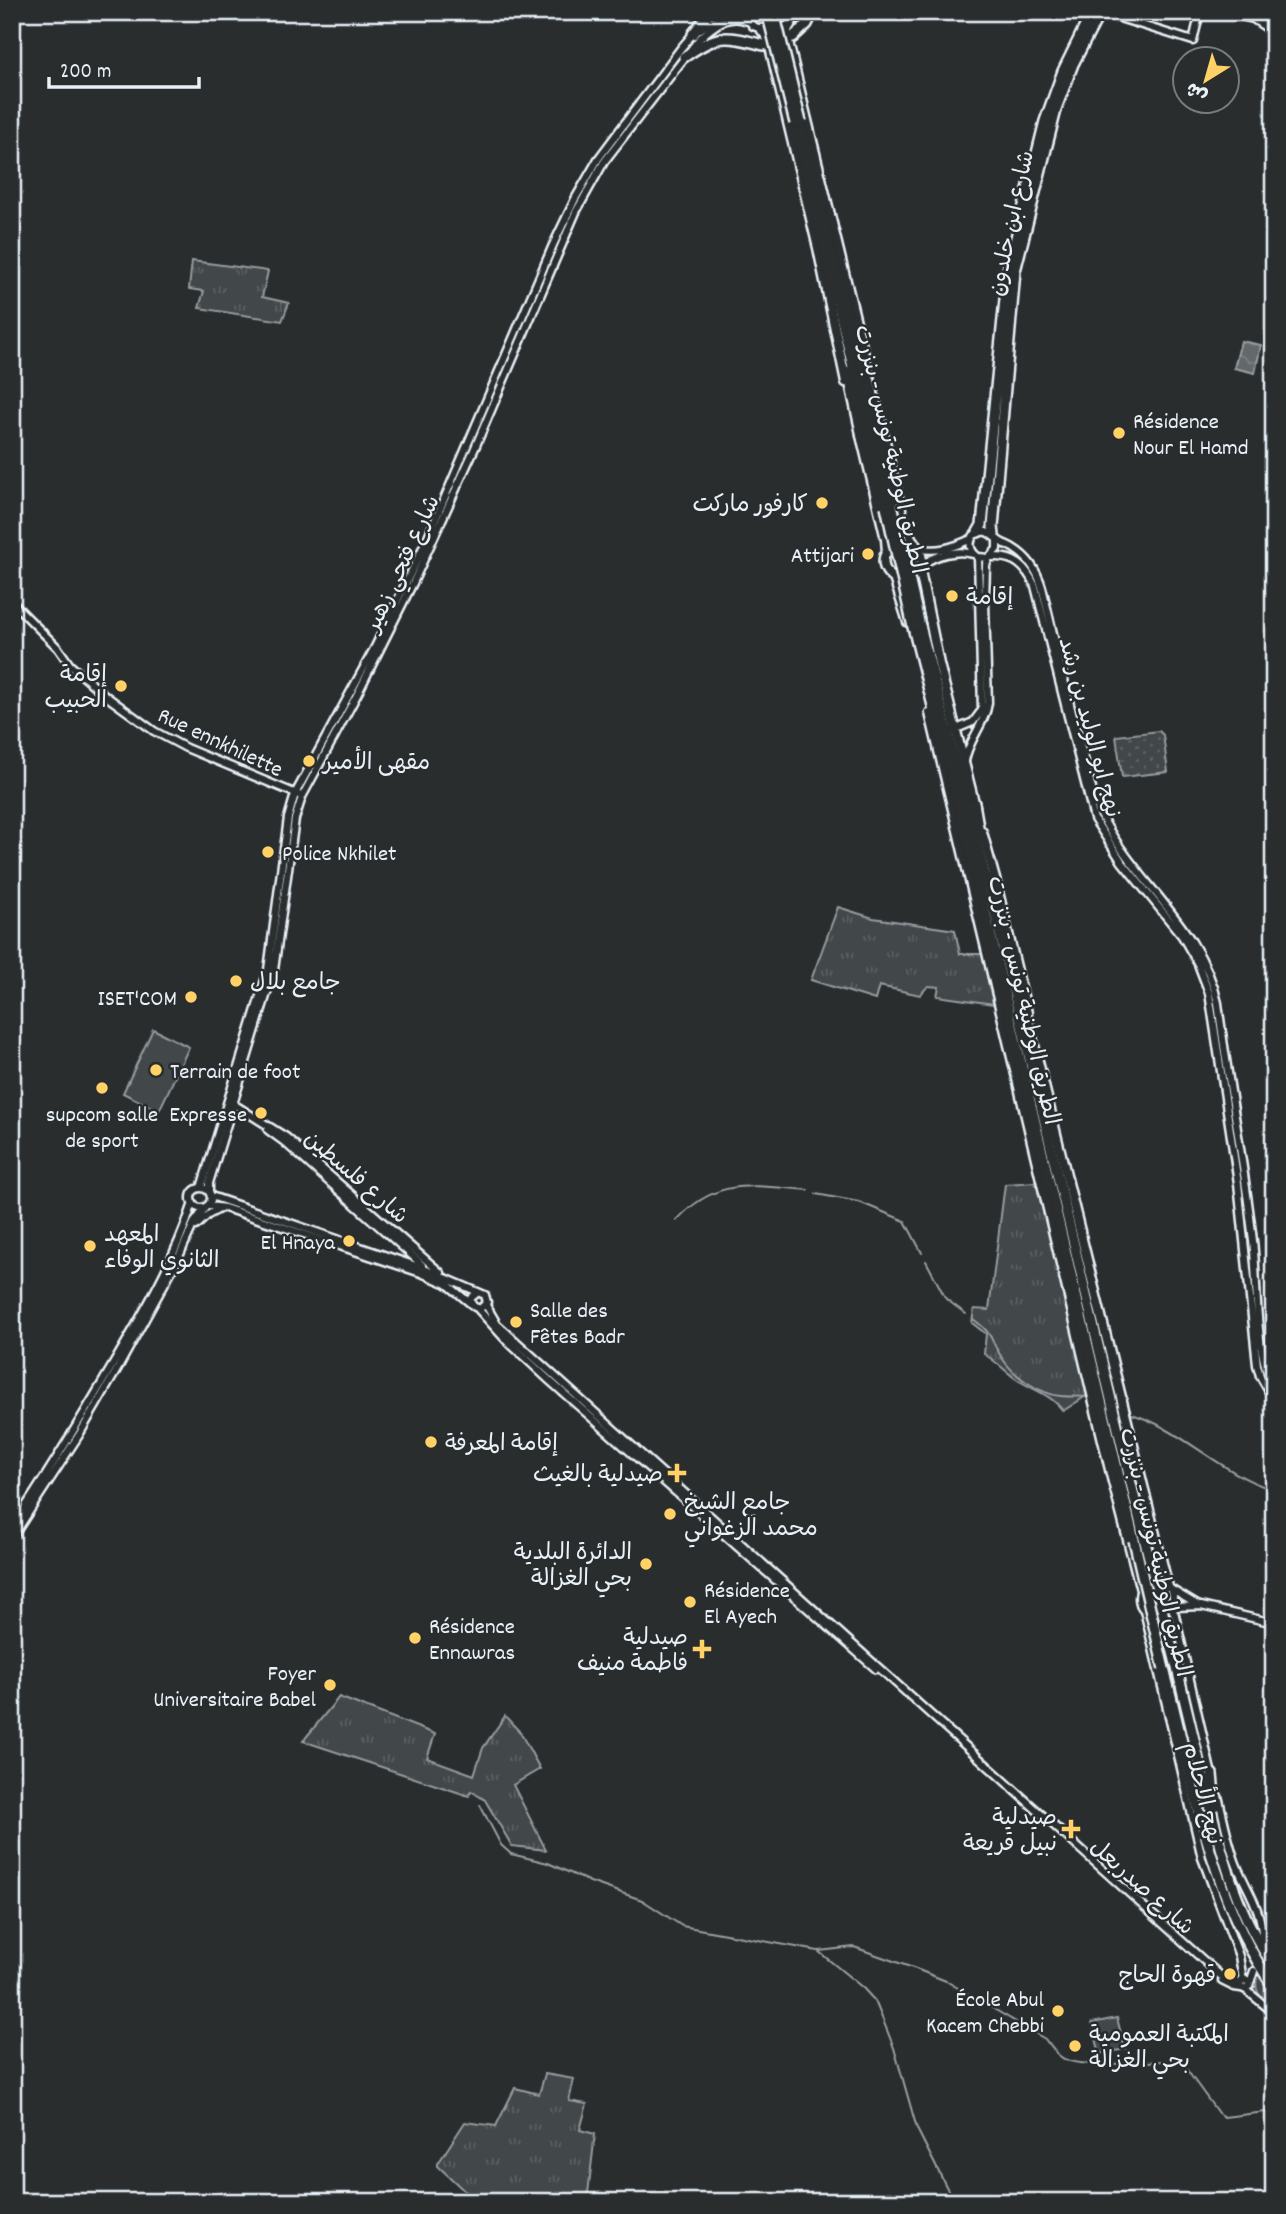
<svg xmlns="http://www.w3.org/2000/svg" width="1286" height="2214" font-family="Dekko,'Playpen Sans Arabic',sans-serif">
<defs>
<pattern id="grass-tufts" width="24" height="20" patternUnits="userSpaceOnUse" patternTransform="scale(1.75)"><rect width="24" height="20" fill="#424648"/><path d="M3 7l-1-3M5 7V3M7 7l1-3M15 17l-1-3M17 17v-4M19 17l1-3" fill="none" stroke="#5d6163"/></pattern>
<pattern id="park-dots" width="8" height="8" patternUnits="userSpaceOnUse" patternTransform="scale(1.75)"><rect width="8" height="8" fill="#424648"/><path d="M2 2h.1M6 6h.1" fill="none" stroke="#5d6163" stroke-width="1.8" stroke-linecap="round"/></pattern>
<pattern id="water-waves" width="16" height="10" patternUnits="userSpaceOnUse" patternTransform="scale(1.75)"><rect width="16" height="10" fill="#63686b"/><path d="M0 5q4-4 8 0t8 0" fill="none" stroke="#797e81"/></pattern>
</defs>
<rect width="100%" height="100%" fill="#2a2d2e"/>
<filter id="ink" filterUnits="userSpaceOnUse"><feTurbulence type="fractalNoise" baseFrequency=".0143" numOctaves="2"/><feDisplacementMap in="SourceGraphic" scale="14" xChannelSelector="R" yChannelSelector="G"/><feConvolveMatrix kernelMatrix="1 2 1 2 8 2 1 2 1" color-interpolation-filters="sRGB"/></filter>
<g filter="url(#ink)">
<path fill="url(#grass-tufts)" stroke="#959ca0" stroke-width="2" d="M192,261L268,271L262,297L289,303L282,321L199,308L204,291L189,289Z
M838,907L873,918L955,930L960,954H982L994,1004L937,996L939,987L928,986L920,995L879,986L875,1000L811,980Z
M1036,1182L1089,1394L1063,1411C1051,1394 1033,1390 1016,1379C1005,1371 996,1361 984,1354L986,1334L972,1323L974,1309L989,1310L1005,1184Z
M339,1697L435,1734L427,1758L474,1775L483,1748L505,1716L520,1732L540,1769L513,1785L546,1850L512,1846L485,1800L471,1791L469,1796L303,1741Z
M1258,1972L1274,1994V2009C1258,1994 1253,1993 1258,1972Z
M545,2074L574,2079L569,2101L587,2104L580,2130L595,2134L587,2202H478L474,2200L437,2165L465,2122L496,2126L515,2088L539,2094Z"/>
<path fill="url(#park-dots)" stroke="#959ca0" stroke-width="2" d="M1159,731L1163,735L1168,772L1122,777L1116,736Z"/>
<path fill="#424648" stroke="#959ca0" stroke-width="2" d="M153,1029L189,1047L159,1111L123,1093Z
M1117,2018L1125,2049L1100,2054L1092,2023Z"/>
<path fill="url(#water-waves)" stroke="#989fa3" stroke-width="2" d="M1241,341L1261,345L1255,373L1234,368Z"/>
<g fill="none" stroke-linecap="round" stroke-linejoin="round">
<path stroke="#989fa3" stroke-width="2" d="M816,1194L859,1202L905,1221L922,1253
M676,1221C717,1176 753,1186 808,1190
M926,1261L946,1299L966,1314
M973,1319C995,1335 989,1339 1002,1358C1014,1376 1039,1394 1061,1396C1070,1397 1079,1396 1089,1397
M1129,1413C1141,1417 1153,1421 1164,1428C1202,1449 1232,1477 1274,1490
M480,1805L501,1845L511,1854L548,1863L590,1882L642,1900L682,1926L818,1951L863,1988L875,2001L883,2020L894,2048L917,2129L954,2202
M819,1951L854,1947L916,1969L946,1981L1045,2039C1051,2047 1056,2055 1064,2059C1089,2070 1146,2060 1175,2061L1184,2066L1218,2113L1224,2117L1274,2111"/>
<g stroke="#e8f1f8" stroke-width="11">
<path id="minor" d="M742,12L753,26L764,30
M1100,12L1193,41L1200,12
M1224,12L1253,19L1274,33
M775,30L788,25L798,12
M997,539V549L989,558L978,557C970,551 968,543 974,535C986,528 989,533 998,540C1002,543 1008,545 1013,548C1028,557 1037,570 1042,587C1056,644 1068,702 1084,758C1090,778 1093,801 1103,819C1137,884 1202,928 1218,1003C1228,1082 1244,1161 1253,1241C1258,1280 1254,1356 1274,1387
M917,548C936,553 954,547 971,539
M993,557C1015,556 1026,567 1035,586L1094,819L1122,862L1182,936L1198,964L1209,993L1238,1183L1257,1365L1260,1376L1274,1400
M922,565C935,555 957,549 973,554
M12,602L58,648L70,665L106,696L154,731L186,748L299,795
M954,730L973,722L982,710L978,557
M965,761C968,740 985,725 988,703L985,603L986,565L989,558
M235,1105L286,1137L441,1273
M268,1130L283,1141L418,1261L422,1265L421,1269
M201,1188L268,970L288,818L295,794L375,647L427,539L553,245L575,199L598,159L681,48L693,34L726,12
M191 1198a10 10 0 1 1 20 0a10 10 0 1 1-20 0Z
M209,1192V1183L274,970L295,819L302,797L358,693L413,583L474,450L576,212L604,162L699,39C713,26 728,13 747,21
M211,1196L422,1268L485,1295L487,1302L481,1308C475,1309 470,1305 471,1298L477,1293
M209,1206L225,1208L421,1273L447,1284L471,1304
M196,1226L208,1215L221,1208
M486,1305L497,1324L1221,1976L1237,1982L1247,1980L1250,1986L1244,1989L1240,1986L1241,1982
M478,1309L506,1340L550,1381L876,1669
M12,1527C45,1478 76,1427 106,1376C139,1320 173,1265 193,1203
M12,1538L79,1435L118,1368L177,1261L194,1223L205,1208
M1139 1598a17 17 0 1 1 34 0a17 17 0 1 1-34 0Z
M1169,1588L1199,1606
M1171,1605L1175,1607L1201,1606L1274,1623
M1171,1606L1175,1615L1212,1775
M1144,1610L1202,1858L1239,1956L1243,1980
M1218,1796C1224,1819 1228,1844 1237,1866C1248,1892 1263,1911 1262,1940
M1222,1981L1234,1987L1241,1988
M1250,1983L1254,1971
M1246,1990L1274,2013"/>
</g>
<g stroke="#e8f1f8" stroke-width="13">
<path id="major" d="M794,18L787,30L789,46L873,392
M761,29L767,37L771,51L818,248L846,382
M880,418C888,455 896,492 906,528C910,540 922,549 922,561C923,577 904,586 892,577C872,562 891,535 914,545
M861,435L886,539L887,552
M920,571L939,664L975,806
M894,578L908,622
M930,713L1112,1478L1141,1590
M982,832L995,879L1027,1013
M1030,1029L1168,1587"/>
</g>
<g stroke="#e8f1f8" stroke-width="14">
<path id="highway" d="M693,34L710,12
M793,37L807,24L813,12
M684,57C719,33 724,35 764,45
M801,122L892,504
M795,123L886,506
M848,372L863,441
M871,388L881,423
M978,532L982,525L1008,270L1045,121L1063,71L1092,12
M994,535L993,527L1015,271L1057,106L1073,64L1100,12
M920,626L995,913L1144,1538
M913,627L986,915L1134,1540
M974,803L980,838
M1024,1008L1031,1033
M1177,1668C1187,1712 1198,1755 1208,1798C1223,1858 1238,1916 1274,1966
M1164,1669C1193,1777 1208,1894 1274,1987
M1212,1774L1215,1806"/>
</g>
<use href="#minor" stroke="#2a2d2e" stroke-width="6"/>
<use href="#major" stroke="#2a2d2e" stroke-width="8"/>
<use href="#highway" stroke="#2a2d2e" stroke-width="9"/>
<g stroke="#e8f1f8" stroke-width="14" stroke-linecap="butt">
<path id="highway-bridge" d="M767,12L795,123
M774,12L801,122
M892,504L920,626
M886,506L913,627
M1144,1538L1177,1668
M1134,1540L1164,1669"/>
</g>
<use href="#highway-bridge" stroke="#2a2d2e" stroke-width="9"/>
</g>
</g>
<g fill="#ffd166" stroke="#2a2d2e" stroke-width="2.5">
<circle cx="1119" cy="433" r="7"/>
<circle cx="822" cy="503" r="7"/>
<circle cx="868" cy="554" r="7"/>
<circle cx="952" cy="596" r="7"/>
<circle cx="121" cy="686" r="7"/>
<circle cx="309" cy="761" r="7"/>
<circle cx="268" cy="852" r="7"/>
<circle cx="236" cy="981" r="7"/>
<circle cx="191" cy="997" r="7"/>
<circle cx="156" cy="1070" r="7"/>
<circle cx="102" cy="1088" r="7"/>
<circle cx="261" cy="1113" r="7"/>
<circle cx="349" cy="1241" r="7"/>
<circle cx="90" cy="1246" r="7"/>
<circle cx="516" cy="1322" r="7"/>
<circle cx="431" cy="1442" r="7"/>
<path d="M673.5 1462.5h7v7h7v7h-7v7h-7v-7h-7v-7h7z"/>
<circle cx="670" cy="1514" r="7"/>
<circle cx="646" cy="1564" r="7"/>
<circle cx="690" cy="1602" r="7"/>
<circle cx="415" cy="1638" r="7"/>
<path d="M698.5 1638.5h7v7h7v7h-7v7h-7v-7h-7v-7h7z"/>
<circle cx="330" cy="1685" r="7"/>
<path d="M1067.5 1818.5h7v7h7v7h-7v7h-7v-7h-7v-7h7z"/>
<circle cx="1230" cy="1974" r="7"/>
<circle cx="1058" cy="2011" r="7"/>
<circle cx="1075" cy="2046" r="7"/>
</g>
<g text-anchor="middle" stroke-width="5" stroke-linejoin="round" paint-order="stroke">
<g font-size="23" fill="#e8f1f8" stroke="#2a2d2e">
<text transform="translate(1010 223) rotate(-78)" y="8">شارع ابن خلدون</text>
<text transform="translate(892 449) rotate(77)" y="8">الطريق الوطنية تونس - بنزرت</text>
<text transform="translate(401 563) rotate(-65)" y="8">شارع فتحي زهير</text>
<text transform="translate(1091 727) rotate(75)" y="8">نهج ابو الوليد بن رشد</text>
<text transform="translate(221 741) rotate(25)" y="8">Rue ennkhilette</text>
<text transform="translate(1025 1000) rotate(77)" y="8">الطريق الوطنية تونس - بنزرت</text>
<text transform="translate(357 1176) rotate(41)" y="8">شارع فلسطين</text>
<text transform="translate(1157 1552) rotate(77)" y="8">الطريق الوطنية تونس - بنزرت</text>
<text transform="translate(1204 1793) rotate(76)" y="8">نهج الأحلام</text>
<text transform="translate(1143 1886) rotate(42)" y="8">شارع صدربعل</text>
</g>
<g font-size="23" fill="#e8f1f8" stroke="#2a2d2e" text-anchor="start">
<text x="1133" y="428">Résidence<tspan x="1133" dy="26">Nour El Hamd</tspan></text>
<text x="808" y="511" text-anchor="end">كارفور ماركت</text>
<text x="854" y="562" text-anchor="end">Attijari</text>
<text x="966" y="604">إقامة</text>
<text x="107" y="681" text-anchor="end">إقامة<tspan x="107" dy="26">الحبيب</tspan></text>
<text x="323" y="769">مقهى الأمير</text>
<text x="282" y="860">Police Nkhilet</text>
<text x="250" y="989">جامع بلال</text>
<text x="177" y="1005" text-anchor="end">ISET'COM</text>
<text x="170" y="1078">Terrain de foot</text>
<text x="102" y="1121" text-anchor="middle">supcom salle<tspan x="102" dy="26">de sport</tspan></text>
<text x="247" y="1121" text-anchor="end">Expresse</text>
<text x="104" y="1241">المعهد<tspan x="104" dy="26">الثانوي الوفاء</tspan></text>
<text x="335" y="1249" text-anchor="end">El Hnaya</text>
<text x="530" y="1317">Salle des<tspan x="530" dy="26">Fêtes Badr</tspan></text>
<text x="445" y="1450">إقامة المعرفة</text>
<text x="663" y="1481" text-anchor="end">صيدلية بالغيث</text>
<text x="684" y="1509">جامع الشيخ<tspan x="684" dy="26">محمد الزغواني</tspan></text>
<text x="632" y="1559" text-anchor="end">الدائرة البلدية<tspan x="632" dy="26">بحي الغزالة</tspan></text>
<text x="704" y="1597">Résidence<tspan x="704" dy="26">El Ayech</tspan></text>
<text x="429" y="1633">Résidence<tspan x="429" dy="26">Ennawras</tspan></text>
<text x="688" y="1644" text-anchor="end">صيدلية<tspan x="688" dy="26">فاطمة منيف</tspan></text>
<text x="316" y="1680" text-anchor="end">Foyer<tspan x="316" dy="26">Universitaire Babel</tspan></text>
<text x="1057" y="1824" text-anchor="end">صيدلية<tspan x="1057" dy="26">نبيل قريعة</tspan></text>
<text x="1216" y="1982" text-anchor="end">قهوة الحاج</text>
<text x="1044" y="2006" text-anchor="end">École Abul<tspan x="1044" dy="26">Kacem Chebbi</tspan></text>
<text x="1089" y="2041">المكتبة العمومية<tspan x="1089" dy="26">بحي الغزالة</tspan></text>
</g>
</g>
<rect width="1286" height="2214" fill="none" stroke="#2a2d2e" stroke-width="42"/>
<rect x="21" y="21" width="1244" height="2172" fill="none" stroke="#e8f1f8" stroke-width="2.5" filter="url(#ink)"/>
<g transform="translate(1206 80) rotate(217)"><circle r="33" fill="#2a2d2e" stroke="#767b7f" stroke-width="2"/>
<path d="M0-5L12 26L0 18L-12 26Z" fill="#ffd166"/>
<text y="-10" font-size="19" font-weight="bold" text-anchor="middle" fill="#e8f1f8">ش</text>
</g>
<path d="M49 77v10h150v-10" fill="none" stroke="#e8f1f8" stroke-width="3.5"/>
<text x="60" y="77" font-size="21" fill="#e8f1f8" stroke="#2a2d2e" stroke-width="5" paint-order="stroke">200 m</text>
</svg>
